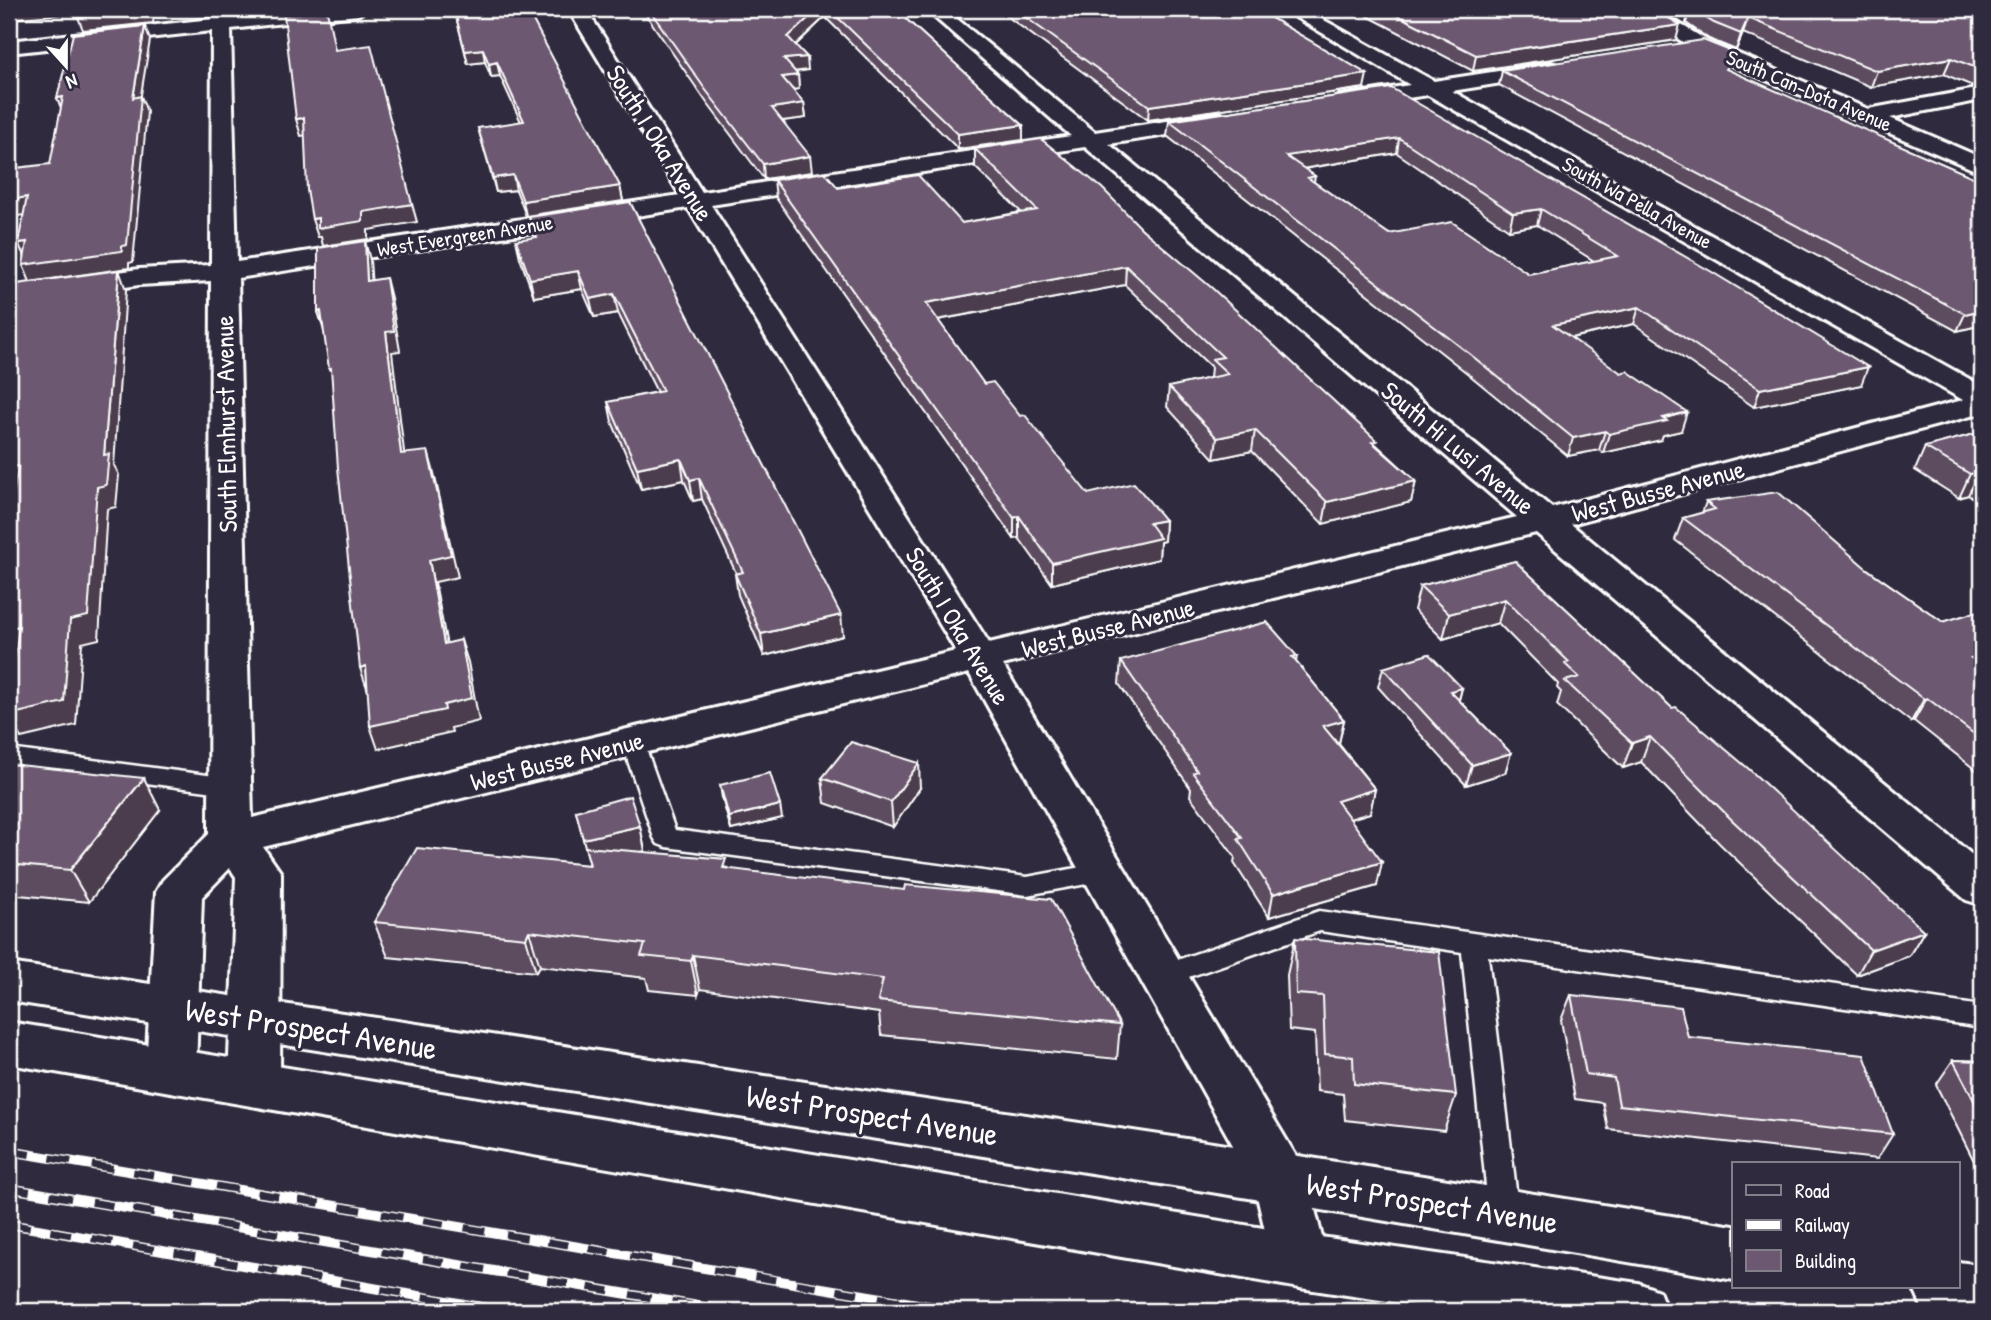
<svg xmlns="http://www.w3.org/2000/svg" width="1991" height="1320" font-family="'Patrick Hand',sans-serif">
<rect width="100%" height="100%" fill="#2f2a3d"/>
<filter id="ink" filterUnits="userSpaceOnUse"><feTurbulence type="fractalNoise" baseFrequency=".0143" numOctaves="2"/><feDisplacementMap in="SourceGraphic" scale="14" xChannelSelector="R" yChannelSelector="G"/><feConvolveMatrix kernelMatrix="1 2 1 2 8 2 1 2 1" color-interpolation-filters="sRGB"/></filter>
<g filter="url(#ink)">
<g fill="none" stroke-linecap="round" stroke-linejoin="round">
<g stroke="#fff" stroke-width="5">
<path id="service" d="M633,735L641,738L644,743L675,830L1027,877L1103,863L1112,865L1115,872L1112,879L1103,881L1027,895L666,847L658,844L654,838L622,743L625,738Z
M9,749L230,778L238,780L242,786L238,792L230,794L9,765Z
M1319,911L1982,1006V1028L1488,956L1519,1215L1515,1225L1504,1229L1493,1225L1489,1215L1462,952L1320,931L1163,986L1154,982L1150,975L1154,968Z"/>
</g>
<g stroke="#fff" stroke-width="6">
<path id="minor" d="M212,9H230L231,17L308,9H367L358,15L231,29L237,262L680,195L568,9H586L702,192L1071,136L925,9H945L1095,132L1219,113L1227,115L1230,120L1219,127L1109,144L1552,508L1963,400L1428,95L1347,107L1339,106L1336,101L1339,96L1410,85L1282,9H1304L1434,81L1551,63L1558,65L1561,69L1558,73L1551,75L1452,91L1982,386V413L1571,524L1982,863V905L1966,900L1536,533L1003,665L1299,1161L1307,1178L1328,1261L1320,1280L1300,1288L1280,1280L1272,1261L1254,1183L969,673L263,847L281,873L280,1083L272,1099L254,1105L236,1099L228,1083L236,877L230,868L202,897L196,1069L189,1084L171,1091L153,1084L146,1069L156,892L163,880L209,834L211,281L139,285L9,304V288L139,269L211,265L212,31L9,53V41L212,19ZM1085,147L1517,517L989,643L711,205ZM688,208L956,651L252,818L238,278Z
M1631,9H1655L1708,41L1868,109L1982,88V100L1890,118L1982,158V173L1694,49Z"/>
</g>
<g stroke="#fff" stroke-width="6">
<path id="tertiary" d="M9,963L1280,1153L1734,1226V1280L1280,1203L9,1001Z
M9,1022L1300,1234L1638,1283L1659,1291L1667,1311H1453L1300,1288L9,1064Z
M1958,1262L1982,1265V1311H1933L1922,1307L1913,1287H1958Z"/>
</g>
<use href="#service" fill="#2f2a3d" fill-rule="evenodd"/>
<use href="#minor" fill="#2f2a3d" fill-rule="evenodd"/>
<use href="#tertiary" fill="#2f2a3d" fill-rule="evenodd"/>
<g stroke="#fff" stroke-width="10">
<path id="rail" d="M9,1151L959,1311
M9,1188L727,1311
M9,1224L504,1311"/>
</g>
<use href="#rail" stroke="#2f2a3d" stroke-width="7" stroke-dasharray="21" stroke-linecap="butt"/>
</g>
<path fill="#5d4c60" stroke="#fff" stroke-width="2" fill-rule="evenodd" d="M454,9L620,186L623,201L526,216L516,190L496,192L478,128L521,122L500,76L491,77L485,62L468,64Z
M642,9H895L1023,125V140L958,149L825,17L796,45L808,70L796,72L798,75L799,89L793,90L804,103L806,118L783,121L812,172L764,179L707,103Z
M997,9H1256L1364,88L1148,120Z
M1354,9H1654L1676,40L1473,71Z
M1661,9H1690L1664,10Z
M1690,9H1982V86L1975,87L1944,74L1871,87L1743,33L1736,50L1709,39L1686,23Z
M1727,69L1982,325L1957,331L1499,85L1502,71Z
M1391,88L1861,385L1754,407L1634,324L1571,338L1681,431L1663,435L1661,440L1603,453L1599,450L1568,456L1467,373L1167,136L1169,121ZM1397,153L1509,230L1537,225L1594,261L1529,274L1389,234L1314,182L1315,176L1304,169Z
M975,149L1142,229L1416,481L1411,502L1323,524L1252,451L1214,459L1167,407L1169,387L1210,378L1211,367L1125,285L938,320L984,384L1020,416L1088,494L1165,520L1164,541L1160,542L1159,559L1052,584L1019,538L1014,539L776,198L774,180L838,188L962,223L1021,212L975,167Z
M630,202L843,636L764,656L738,595L735,574L736,573L702,499L693,501L684,480L641,489L612,422L608,402L657,392L618,313L594,317L582,289L534,297L520,258L516,240L534,238L529,217Z
M1982,432V504L1968,495L1959,498L1915,470L1925,447Z
M1706,502L1867,569L1943,622L1982,610V775L1914,721L1911,722L1675,540L1683,518L1702,513Z
M1515,561L1672,708L1924,931L1909,956L1857,975L1720,844L1641,762L1623,768L1557,705L1561,692L1557,688L1558,684L1498,623L1443,639L1414,610L1420,586Z
M1297,656L1296,662L1344,720L1339,743H1338L1375,789L1370,813L1350,819L1377,886L1269,917L1234,863L1235,857L1190,796L1191,789L1119,684L1121,661Z
M1383,668L1462,688L1459,700L1511,753L1505,773L1466,785L1378,687Z
M9,764L160,810L89,902L9,894Z
M822,778L920,788L893,827L825,803Z
M720,785L782,818L731,830L722,798Z
M576,811L640,826L645,851L642,852L728,868L1120,1025L1117,1059L881,1035L879,1013L700,989L698,995L649,990L646,978L540,966L536,972L388,957L374,922L590,865Z
M1295,938L1456,1095L1444,1131L1345,1120L1343,1094L1317,1091L1315,1033L1289,1030L1287,975Z
M1571,995L1688,1037L1893,1134L1877,1159L1608,1129L1603,1103L1575,1099L1561,1020Z
M1953,1060L1982,1061V1177L1936,1085Z"/>
<path fill="#4c3e4e" stroke="#fff" stroke-width="2" d="M9,9H86L88,12L9,19Z
M149,9H155L153,23L83,30L78,17Z
M818,9H824L825,17L790,50L788,37Z
M1748,18L1743,33L1736,50L1741,34Z
M1680,25L1676,40L1473,71L1476,55Z
M145,26L150,40L138,113L133,98Z
M483,49L485,62L468,64L465,51Z
M807,57L808,70L785,73L784,59Z
M1951,58L1944,74L1871,87L1877,71Z
M497,62L500,76L491,77L489,64Z
M1367,74L1364,88L1148,120L1149,106Z
M798,75L799,89L784,91L782,77Z
M141,96L147,112L133,262L129,263V268L30,282L23,265Z
M63,97V113L57,98Z
M804,103L806,118L774,122L772,108Z
M304,118L309,135L301,136L296,119Z
M1023,125V140L958,149V134Z
M1399,138L1397,153L1284,172L1286,156Z
M810,156L812,172L764,179L763,164Z
M513,175L516,190L496,192L493,178Z
M620,186L623,201L526,216L523,201Z
M27,197L34,214L17,216L10,200Z
M412,204L417,222L368,230V239L323,246L321,237H318L312,219Z
M1541,209L1537,225L1509,230L1513,213Z
M365,241L370,260L373,300L367,281Z
M27,242L26,260L18,243Z
M1126,266L1125,285L926,322V303Z
M119,270L126,290L114,465L119,475L116,507L107,509L99,639L82,643L76,725L21,738L9,717V715L70,620L104,455Z
M578,271L582,289L534,297L530,279Z
M386,278L391,298L400,351L392,352L407,476L401,454L386,332Z
M614,294L618,313L594,317L590,299Z
M1639,307L1634,324L1548,343L1553,325Z
M1982,310V325L1957,331L1965,314Z
M321,311L324,331L318,312Z
M1868,367L1861,385L1754,407L1760,389Z
M1687,412L1681,431L1663,435L1661,440L1603,453L1609,434Z
M1255,430L1252,451L1214,459L1217,438Z
M1605,431L1599,450L1568,456L1573,438Z
M428,451L434,473L458,577L435,582L451,667L444,644L429,560Z
M681,459L684,480L641,489L637,468Z
M18,466L28,487L9,491V467Z
M1980,472L1968,495L1959,498L1970,474Z
M699,478L702,499L693,501L690,480Z
M1416,481L1411,502L1323,524L1327,502Z
M1019,516V538L1014,539V518Z
M1165,520L1164,541L1160,542L1159,559L1052,584V563L1149,523Z
M1505,599L1498,623L1443,639L1449,614Z
M841,615L843,636L764,656L761,634Z
M19,626L31,649L12,653L9,648V628Z
M461,640L468,662L479,721L451,728L452,732L378,749L370,726L444,705Z
M1982,655V674L1971,658Z
M366,666L368,691L360,668Z
M1462,688L1457,707L1450,691Z
M1927,698L1914,721L1911,722L1924,699Z
M1344,720L1339,743L1319,749L1323,726Z
M1650,737L1641,762L1623,768L1632,743Z
M1511,753L1505,773L1466,785L1472,765Z
M919,763L920,788L893,827L891,802Z
M144,778L160,810L89,902L70,870Z
M1375,789L1370,813L1332,824L1337,801Z
M780,805L782,818L731,830L729,817Z
M640,826L645,851L590,864L583,839Z
M1382,862L1377,886L1269,917L1273,894Z
M529,931L540,966L536,972L526,938Z
M1924,931L1909,956L1857,975L1871,950Z
M693,955L700,989L698,995L691,961Z"/>
<path fill="#6c5870" stroke="#fff" stroke-width="2" fill-rule="evenodd" d="M80,9H149V10L78,17Z
M454,9H527L620,186L523,201L513,175L493,178L478,128L524,121L497,62L489,64L483,49L465,51Z
M649,9H818L788,37L807,57L784,59L798,75L782,77L804,103L772,108L810,156L763,164L705,89Z
M829,9H895L1023,125L958,134Z
M1014,9H1256L1367,74L1149,106Z
M1385,9H1654L1680,25L1476,55Z
M1691,9H1982V70L1951,58L1877,71L1748,18L1741,34L1714,23Z
M327,10L335,50L371,45L412,204L363,212V221L318,228V218L312,219L307,190L304,118L296,119L284,15Z
M145,26L133,98L141,96L127,245L122,246V251L23,265L27,242L18,243L27,197L10,200L16,168L50,164L63,97L57,98L73,34Z
M1703,40L1733,52L1726,69L1982,181V310L1965,314L1502,71Z
M1391,88L1712,272L1868,367L1760,389L1639,307L1553,325L1621,373L1627,371L1687,412L1663,418L1667,421L1609,434L1605,431L1573,438L1471,355L1169,121ZM1399,138L1513,213L1541,209L1618,256L1529,274L1452,222L1389,234L1308,178L1315,176L1286,156Z
M1041,139L1102,188L1142,229L1212,288L1377,441L1372,442L1416,481L1327,502L1255,430L1217,438L1169,387L1228,374L1212,359L1223,357L1126,266L926,303L984,384L993,382L1020,416L1025,415L1088,494L1134,483L1165,520L1149,523L1160,538L1052,563L1019,516L1014,518L774,180L825,172L838,188L918,175L962,223L1037,210L975,149Z
M630,202L841,615L761,634L735,574L743,572L699,478L690,480L681,459L637,468L608,402L663,391L614,294L590,299L578,271L530,279L516,240L537,237L529,217Z
M365,241L367,281L386,278L394,331L386,332L401,454L428,451L451,555L429,560L444,644L461,640L472,698L444,705L445,710L370,726L366,666L360,668L338,468L331,368L329,369L321,311L318,312V248Z
M119,270L104,455L109,454L106,485L97,487L88,616L70,620L64,702L9,715V705L19,626L9,628V522L18,466L9,467V316H11L17,284Z
M1982,432V473L1980,472L1970,474L1925,447Z
M1778,492L1867,569L1943,622L1982,610V655L1971,658L1982,666V740L1927,698L1924,699L1683,518L1715,509L1706,502Z
M1515,561L1672,708L1676,707L1750,770L1924,931L1871,950L1731,819L1650,737L1632,743L1565,681L1579,677L1565,664L1569,662L1505,599L1449,614L1420,586Z
M1267,622L1297,656L1292,657L1344,720L1323,726L1375,789L1337,801L1382,862L1273,894L1238,839L1242,838L1193,773L1197,771L1121,661Z
M1429,654L1462,688L1450,691L1511,753L1472,765L1383,668Z
M851,742L919,763L891,802L822,778Z
M9,764L144,778L70,870L9,864Z
M770,773L780,805L729,817L720,785Z
M630,796L640,826L583,839L576,811Z
M585,847L726,859L723,868L904,890L905,885L1051,899L1120,1025L878,1001L883,979L693,955L691,961L641,956L645,944L529,931L526,938L374,922L417,848L590,865Z
M1295,938L1439,952L1456,1095L1354,1084L1353,1057L1325,1054L1323,996L1296,994Z
M1571,995L1681,1007L1688,1037L1864,1055L1893,1134L1619,1105L1614,1078L1586,1074Z
M1953,1060L1982,1061V1116Z"/>
</g>
<g text-anchor="middle" stroke-width="6" stroke-linejoin="round" paint-order="stroke">
<g font-size="21" fill="#fff" stroke="#2f2a3d">
<text transform="translate(1809 91) rotate(23)" y="7">South Can-Dota Avenue</text>
<text transform="translate(1637 203) rotate(29)" y="7">South Wa Pella Avenue</text>
<text transform="translate(465 236) rotate(-9)" y="7">West Evergreen Avenue</text>
</g>
<g font-size="26" fill="#fff" stroke="#2f2a3d">
<text transform="translate(660 143) rotate(58)" y="9">South I Oka Avenue</text>
<text transform="translate(226 424) rotate(-91)" y="9">South Elmhurst Avenue</text>
<text transform="translate(1458 448) rotate(40)" y="9">South Hi Lusi Avenue</text>
<text transform="translate(1658 491) rotate(-15)" y="9">West Busse Avenue</text>
<text transform="translate(958 626) rotate(59)" y="9">South I Oka Avenue</text>
<text transform="translate(1108 628) rotate(-14)" y="9">West Busse Avenue</text>
<text transform="translate(557 761) rotate(-14)" y="9">West Busse Avenue</text>
</g>
<g font-size="32" fill="#fff" stroke="#2f2a3d">
<text transform="translate(311 1029) rotate(9)" y="11">West Prospect Avenue</text>
<text transform="translate(872 1115) rotate(9)" y="11">West Prospect Avenue</text>
<text transform="translate(1432 1203) rotate(9)" y="11">West Prospect Avenue</text>
</g>
</g>
<rect width="1991" height="1320" fill="none" stroke="#2f2a3d" stroke-width="35"/>
<rect x="18" y="18" width="1956" height="1285" fill="none" stroke="#fff" stroke-width="2.5" filter="url(#ink)"/>
<rect x="1732" y="1162" width="228" height="126" fill="#2f2a3d" stroke="#827f8b" stroke-width="2"/>
<rect x="1746" y="1185" width="35" height="10" fill="#2f2a3d" stroke="#827f8b" stroke-width="2"/>
<text x="1795" y="1198" font-size="21" fill="#ffffff">Road</text>
<rect x="1746" y="1220" width="35" height="10" fill="#ffffff" stroke="#827f8b" stroke-width="2"/>
<text x="1795" y="1232" font-size="21" fill="#ffffff">Railway</text>
<rect x="1746" y="1250" width="35" height="21" fill="#6c5870" stroke="#827f8b" stroke-width="2"/>
<text x="1795" y="1268" font-size="21" fill="#ffffff">Building</text>
<g transform="translate(66 66) rotate(159)" stroke="#2f2a3d" stroke-width="5" paint-order="stroke">
<path d="M0-5L12 26L0 18L-12 26Z" fill="#ffffff"/>
<text y="-10" font-size="19" font-weight="bold" text-anchor="middle" fill="#ffffff">N</text>
</g>
</svg>
